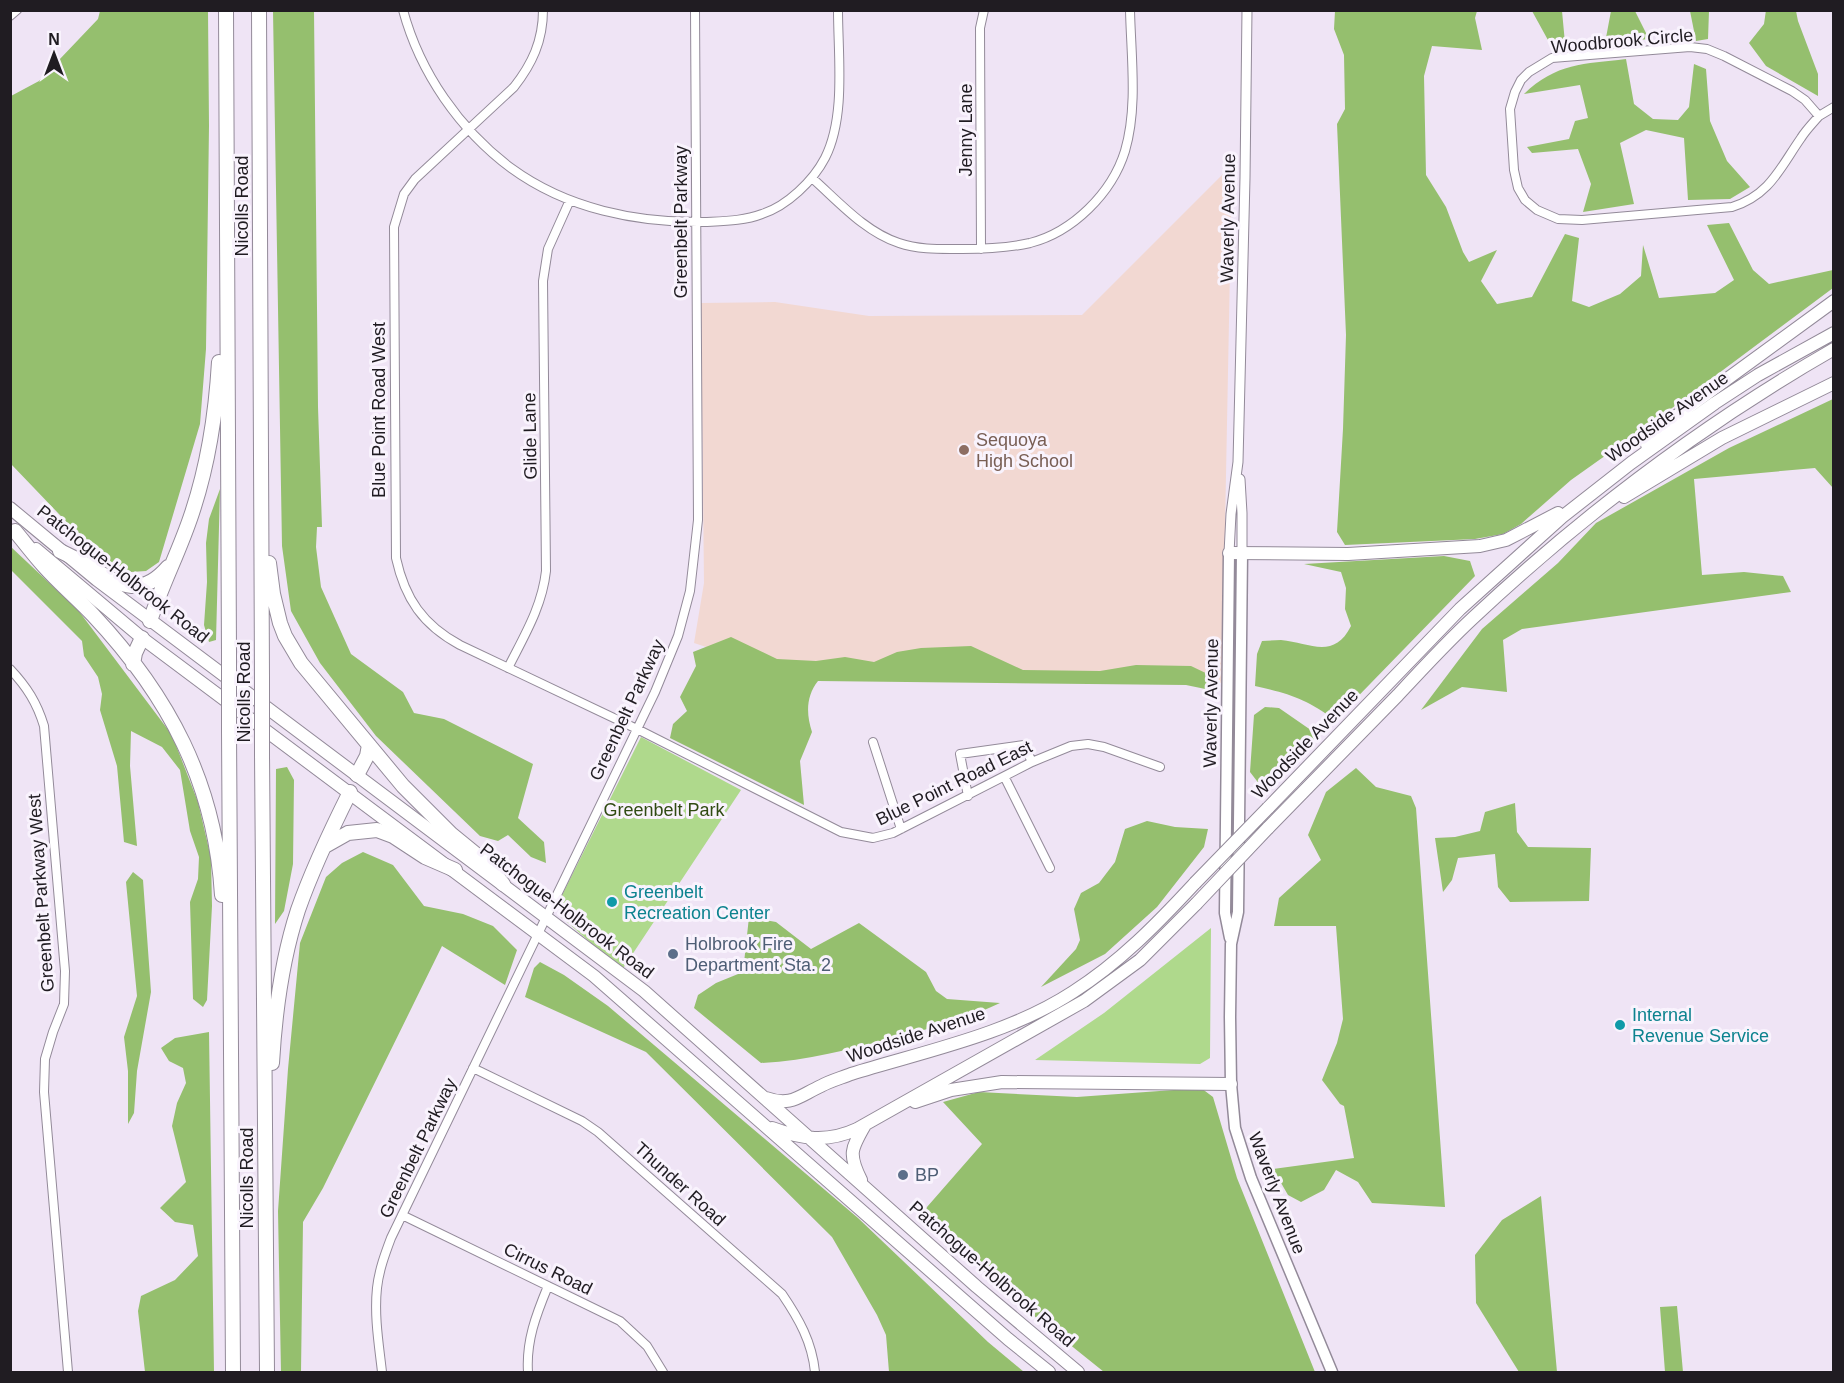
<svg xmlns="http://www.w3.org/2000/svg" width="1844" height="1383" font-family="Helvetica,sans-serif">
<rect width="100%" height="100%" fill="#efe4f5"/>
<path fill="#f2d8d2" d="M1232,165L1222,683L804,679L694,643L704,583L701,303L775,302L869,316L1082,315Z"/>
<path fill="#afd98c" d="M641,737L741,790L622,970L559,915L560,899Z
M1211,928L1210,1058L1200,1064L1035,1060L1104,1013Z"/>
<path fill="#95bf6e" d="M1766,10L1796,11L1798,21L1818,74V96L1766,66L1749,43L1764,24Z
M100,11H208L209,126L206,349L200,424L159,562L146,571L131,572L104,561L11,464V96L39,81L98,19Z
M273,11H314L318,407L322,527H317L316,547L321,587L351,654L403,692L414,713L444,719L533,764L518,818L544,842L546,863L531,857L508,835L498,841L480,836L376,736L320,663L291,611L282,546Z
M1335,11H1477L1475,18L1482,50L1432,46L1424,76L1426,175L1446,207L1463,252L1469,262L1497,250L1481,281L1497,304L1532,297L1565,234L1579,238L1572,301L1589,307L1620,294L1641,276L1643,245L1659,298L1715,293L1734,280L1707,225L1729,223L1753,270L1769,284L1833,270V288L1664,414L1571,480L1521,524L1503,534L1475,539L1345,545L1337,532L1343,429L1346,335L1337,124L1345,109L1344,55L1334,29Z
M1532,11H1562L1565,43L1554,51Z
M1611,11H1635L1649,39L1605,43Z
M1690,11H1709L1708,39L1696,41Z
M1626,59L1634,104L1653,119L1678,120L1689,107L1694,64L1706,69L1710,121L1727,161L1750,187L1730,199L1688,200L1684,138L1646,130L1620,143L1634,204L1583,212L1591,184L1578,149L1532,153L1527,147L1569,139L1575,121L1588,118L1580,85L1524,94C1556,63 1584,64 1626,59Z
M1833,399V488L1815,468L1694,479L1702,575L1744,572L1783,576L1791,592L1522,629L1503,640L1507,692L1462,687L1421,710L1482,629L1558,563L1596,523L1729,448Z
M220,489L216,640L209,642L204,625L207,582L206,543L209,519Z
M10,546L78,610L172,735L198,802L211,858L212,906L207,1000L203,1007L193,999L190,902L198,879L199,857L190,831L180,770L162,747L131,731L130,766L137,846L124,842L117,766L100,710L102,694L98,677L84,656L82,641L11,570Z
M1444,556L1470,561L1475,576L1335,720C1307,699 1288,693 1255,686L1257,654L1262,641C1268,641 1275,640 1281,640C1310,643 1334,660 1351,626L1345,609L1346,588L1341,572L1304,564Z
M731,637L777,659L816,661L845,657L874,662L897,652L921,648L971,646L1023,670L1100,671L1136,665L1191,666L1214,677L1215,691L1186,685L818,681C806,696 806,714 812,732L800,761L804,805L670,738L673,724L687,711L680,697L696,666L693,652Z
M1265,707L1279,708L1318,735L1271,785H1260L1250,772L1254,715Z
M287,767L294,780L293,864L284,911L275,924L276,769Z
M1356,768L1376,787L1411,796L1416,808L1445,1207L1372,1203L1358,1182L1336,1170L1324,1190L1301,1202L1288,1195L1273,1169L1354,1158L1344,1106L1340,1104L1322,1080L1337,1043L1343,1019L1336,926H1274L1279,898L1321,860L1308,835L1326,792Z
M1515,803L1517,832L1528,847L1591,848L1589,901L1510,902L1498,887L1495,854L1458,858L1452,880L1443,892L1435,838L1455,837L1480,831L1485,812Z
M1147,821L1175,827L1208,829L1204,847L1157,907L1105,954L1041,987L1076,949L1080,940L1074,909L1081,893L1099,883L1115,862L1125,829Z
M363,852L393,865L424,906L463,914L493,926L517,950L505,985L442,946L323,1188L303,1222L301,1372H281L278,1211L288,1069L300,943L326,877L342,863Z
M133,872L143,880L151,992L137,1071L134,1113L128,1124V1071L124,1037L137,996L126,882Z
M749,917L776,922L811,949L859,923L926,972L936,991L947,999L1000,1003C964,1020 931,1028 894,1038C849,1049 807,1061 761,1063L694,1008L698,995L716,983L743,972Z
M540,962L564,975L608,1006L858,1218L988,1342L1024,1372H889L886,1335L877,1315L832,1237L646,1052L525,997L534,968Z
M209,1032L214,1372H145L138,1311L141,1296L175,1280L198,1256L193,1225L175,1222L160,1208L186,1182L172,1126L177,1103L186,1083L183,1068L169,1061L161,1048L175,1038Z
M1201,1088L1213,1097L1237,1178L1315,1372H1104L1023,1307L924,1217L927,1207L982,1144L943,1102L979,1092L1077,1097Z
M1541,1196L1557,1372H1519L1476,1303L1475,1255L1502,1220Z
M1677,1306L1683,1372H1665L1660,1307Z"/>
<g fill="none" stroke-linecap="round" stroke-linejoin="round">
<g stroke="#938a99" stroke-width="10">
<path id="minor" d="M403,10C420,73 460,130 511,168C567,209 637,223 704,222C724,221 744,221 762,214C787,206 813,181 825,158C846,117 838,56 838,10
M543,10C543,41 532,64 514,87L415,179L404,194L394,227L396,558C405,599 423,625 460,645L637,729L841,832L873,838L893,833L1032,762L1071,746L1088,744L1104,747L1160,767
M10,16L17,10
M1690,47L1707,49L1724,56L1792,91L1805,100L1819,116C1813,123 1806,130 1801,138C1780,168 1770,195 1732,207L1582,220L1558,219L1537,210L1525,200L1518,188L1514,170L1510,109L1515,92L1521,80L1529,72L1552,58Z
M1819,116L1834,107
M812,178C838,201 865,232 899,243C919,250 941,249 962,249C985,249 1008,248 1030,243C1073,232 1112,193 1125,151C1138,107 1131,56 1130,10
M981,249L980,28L984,10
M508,668C524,636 542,607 546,571L543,281L548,249L570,200
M10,669C27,687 37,703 44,726L65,971L64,1004L53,1032L45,1059L44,1092L68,1372
M873,742L901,829
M1005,778L1050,868
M968,796L960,754L1024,745L1032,762
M473,1068L582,1121L598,1132L782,1294C799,1319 812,1342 815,1372
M402,1215L620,1321L647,1346L663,1372
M382,1372C379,1345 374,1316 377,1288C379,1270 385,1254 391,1238L655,692L678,636L690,591L698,520L695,10
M528,1372C526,1341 536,1315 548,1286"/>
</g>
<g stroke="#938a99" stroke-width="11">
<path id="tertiary" d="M1240,479L1242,513V553
M1229,553L1231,514L1238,462L1245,178L1247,10"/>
</g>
<g stroke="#938a99" stroke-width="13">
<path id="secondary" d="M1229,553L1225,913L1230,938
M1242,553L1238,912L1231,944L1230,1017L1231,1084L1235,1128L1251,1178L1332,1372"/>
</g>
<g stroke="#938a99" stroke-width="14">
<path id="primary" d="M1647,445L1664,425L1834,301
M1624,497L1722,438L1834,383
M10,508L97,580L644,991L977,1287L1078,1372
M36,549L142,638L594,976L1008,1339L1049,1372
M1229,553L1348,554L1480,546L1506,540L1558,513
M1268,808L1460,609L1562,517L1631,463L1715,403L1758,375L1834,333
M1268,828C1312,783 1355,739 1398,695C1423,668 1448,641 1474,617C1584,514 1703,424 1834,349
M766,1098C791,1107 799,1096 821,1086C830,1081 841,1078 851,1074C925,1051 1007,1035 1073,992C1120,962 1157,924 1195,883
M915,1102L951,1090L1002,1082L1231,1084
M772,1128C802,1139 827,1143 857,1129L1084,1001L1140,960L1196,904
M861,1180C848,1154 851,1149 865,1125"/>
</g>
<g stroke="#938a99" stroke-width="16">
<path id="trunk" d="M226,10L229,653
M259,10L262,677
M15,531C25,543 34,555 44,566C59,583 77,598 93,615C169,696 215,783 222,895
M60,551C72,557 83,562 94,569C122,587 142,597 168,567
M269,563L273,594L280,623L285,636L301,663L403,786L451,834L484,861L503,884
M150,621C162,584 180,550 192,513C208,465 216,413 219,362
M133,664L135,653L142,638
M229,731L233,1372
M262,754L267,1372
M357,775L367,756L369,745
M325,846L348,833L377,830L393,836L425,857L455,870
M272,1063C275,1011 282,959 298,910C312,870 331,830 350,792"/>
</g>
<use href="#minor" stroke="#fff" stroke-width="8"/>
<use href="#tertiary" stroke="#fff" stroke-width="9"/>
<use href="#secondary" stroke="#fff" stroke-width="10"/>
<use href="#primary" stroke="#fff" stroke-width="12"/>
<use href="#trunk" stroke="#fff" stroke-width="14"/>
<g stroke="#938a99" stroke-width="14" stroke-linecap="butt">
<path id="primary-bridge" d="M1195,883L1268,808
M1196,904L1268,828"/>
</g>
<g stroke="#938a99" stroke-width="16" stroke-linecap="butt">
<path id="trunk-bridge" d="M229,653V731
M262,677V754"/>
</g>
<use href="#primary-bridge" stroke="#fff" stroke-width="12"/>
<use href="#trunk-bridge" stroke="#fff" stroke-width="14"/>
</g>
<circle fill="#8d6e63" stroke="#f9f3fd" stroke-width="2" cx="964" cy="450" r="6"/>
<g fill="#0f9aa8" stroke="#f9f3fd" stroke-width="2">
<circle cx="612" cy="902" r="6"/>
<circle cx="1620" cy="1025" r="6"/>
</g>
<g fill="#5c6f8a" stroke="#f9f3fd" stroke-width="2">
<circle cx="673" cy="954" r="6"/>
<circle cx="903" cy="1175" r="6"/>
</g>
<g text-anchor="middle" stroke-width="6" stroke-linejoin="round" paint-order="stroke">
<g font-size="18" fill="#201c22" stroke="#f9f3fd">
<text transform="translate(1622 41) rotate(-5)" y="6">Woodbrook Circle</text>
<text transform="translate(966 130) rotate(-90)" y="6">Jenny Lane</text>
<text transform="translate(242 206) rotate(-90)" y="6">Nicolls Road</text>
<text transform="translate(1228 218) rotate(-89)" y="6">Waverly Avenue</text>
<text transform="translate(681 222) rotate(-90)" y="6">Greenbelt Parkway</text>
<text transform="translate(379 410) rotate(-90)" y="6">Blue Point Road West</text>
<text transform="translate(1667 417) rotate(-35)" y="6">Woodside Avenue</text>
<text transform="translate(530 436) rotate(-91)" y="6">Glide Lane</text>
<text transform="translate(123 574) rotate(38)" y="6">Patchogue-Holbrook Road</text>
<text transform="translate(244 692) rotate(-90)" y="6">Nicolls Road</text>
<text transform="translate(1211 703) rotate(-89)" y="6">Waverly Avenue</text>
<text transform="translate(627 710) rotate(-65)" y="6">Greenbelt Parkway</text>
<text transform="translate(1305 744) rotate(-46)" y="6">Woodside Avenue</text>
<text transform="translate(954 783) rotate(-26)" y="6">Blue Point Road East</text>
<text transform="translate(41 893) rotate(-94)" y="6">Greenbelt Parkway West</text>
<text transform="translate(567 911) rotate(37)" y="6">Patchogue-Holbrook Road</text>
<text transform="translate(916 1035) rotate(-18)" y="6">Woodside Avenue</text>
<text transform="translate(418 1148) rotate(-64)" y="6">Greenbelt Parkway</text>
<text transform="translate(247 1178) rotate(-90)" y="6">Nicolls Road</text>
<text transform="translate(680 1184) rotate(42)" y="6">Thunder Road</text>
<text transform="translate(1277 1193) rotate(69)" y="6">Waverly Avenue</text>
<text transform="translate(548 1269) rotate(26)" y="6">Cirrus Road</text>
<text transform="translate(992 1274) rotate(41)" y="6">Patchogue-Holbrook Road</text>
</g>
<g font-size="18" fill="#785e54" stroke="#f9f3fd" text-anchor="start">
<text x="976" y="446">Sequoya<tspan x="976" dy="21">High School</tspan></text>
</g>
<g font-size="18" fill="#304b12" stroke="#f9f3fd">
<text x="664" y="816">Greenbelt Park</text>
</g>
<g font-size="18" fill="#0d838f" stroke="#f9f3fd" text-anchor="start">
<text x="624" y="898">Greenbelt<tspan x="624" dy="21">Recreation Center</tspan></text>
<text x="1632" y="1021">Internal<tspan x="1632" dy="21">Revenue Service</tspan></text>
</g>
<g font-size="18" fill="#4e5e75" stroke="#f9f3fd" text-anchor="start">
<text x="685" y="950">Holbrook Fire<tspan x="685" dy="21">Department Sta. 2</tspan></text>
<text x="915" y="1181">BP</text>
</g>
</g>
<rect width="1844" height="1383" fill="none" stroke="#201c22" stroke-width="24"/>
<g transform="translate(54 54)" stroke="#f9f3fd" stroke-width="4.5" paint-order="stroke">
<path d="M0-4.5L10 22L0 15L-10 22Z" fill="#201c22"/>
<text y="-9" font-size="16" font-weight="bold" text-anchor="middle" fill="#201c22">N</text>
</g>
</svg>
